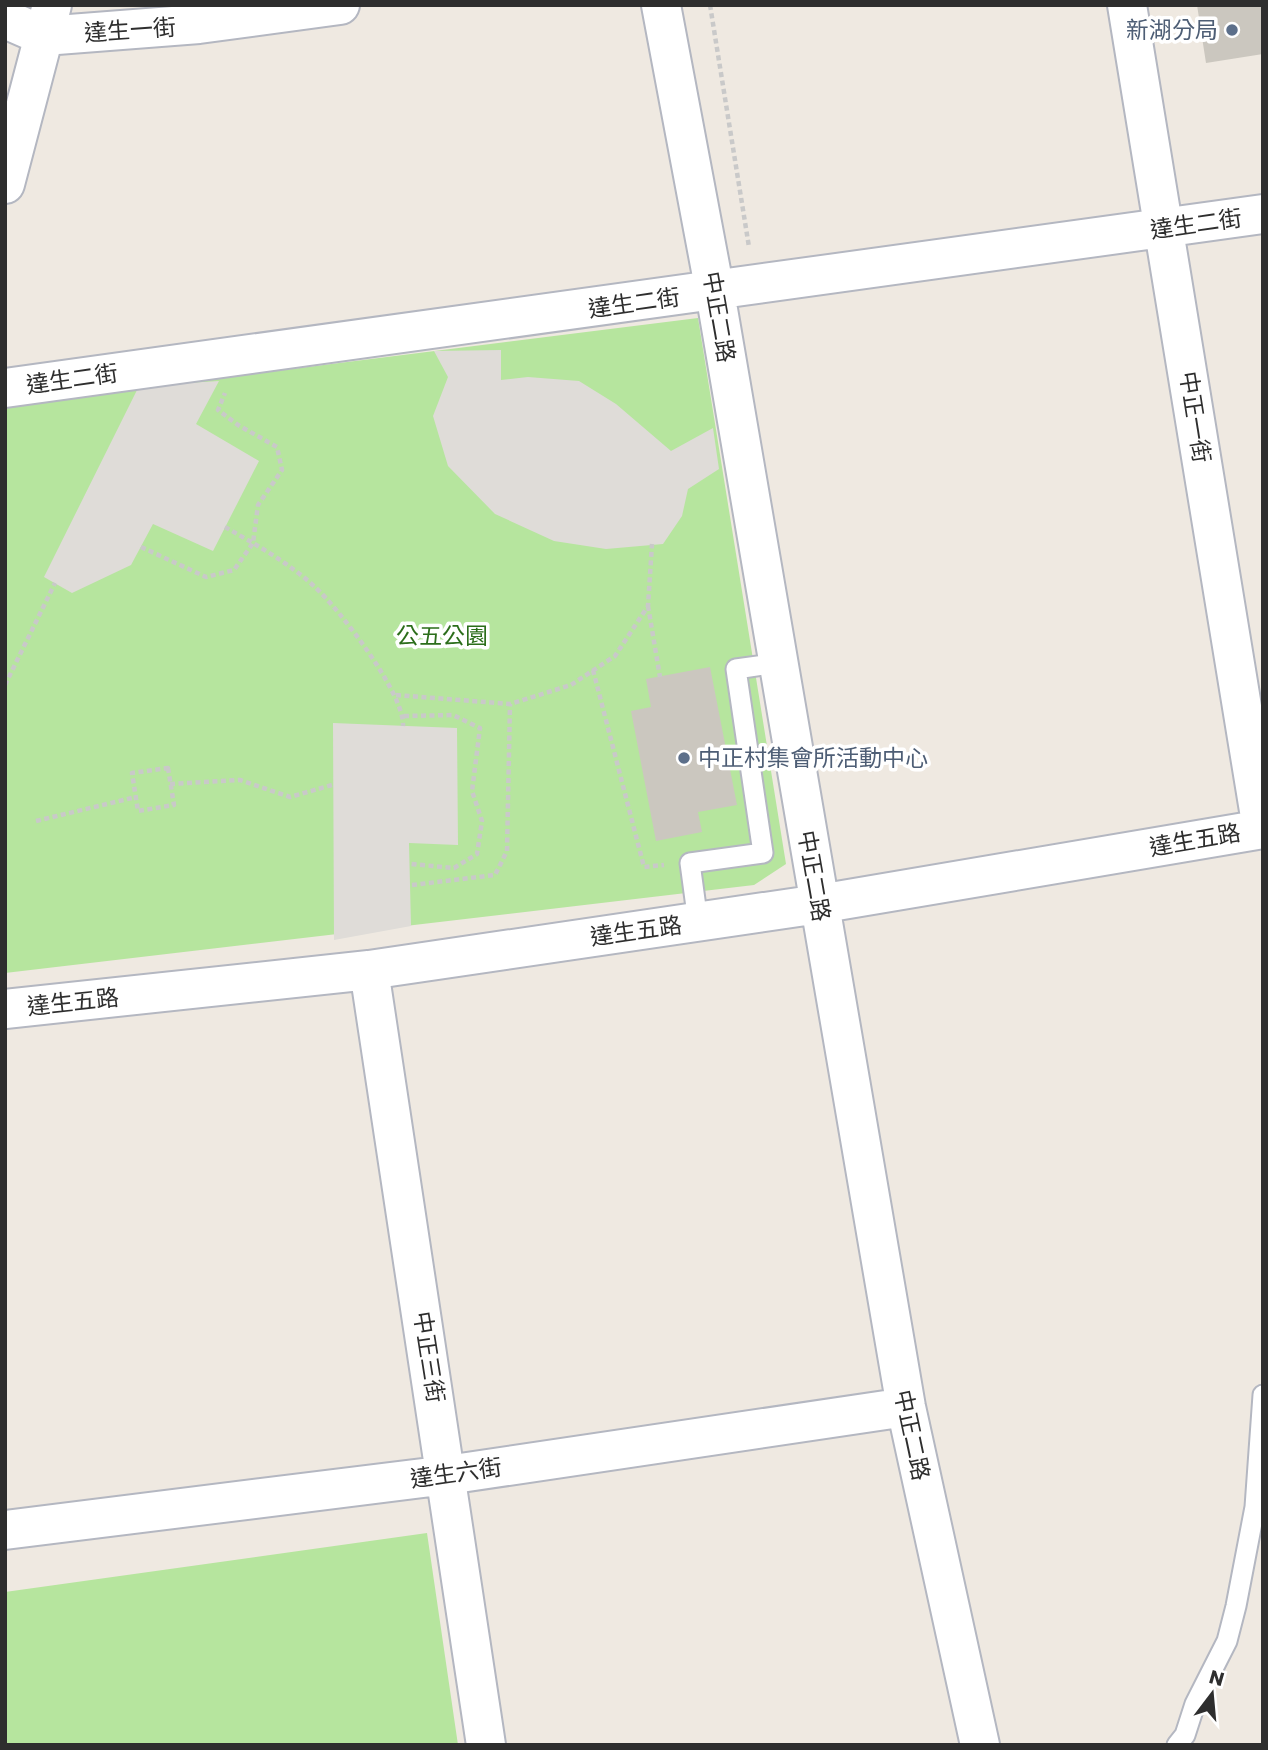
<svg xmlns="http://www.w3.org/2000/svg" width="1268" height="1750" font-family="Poppins,'Noto Sans TC',sans-serif">
<rect width="100%" height="100%" fill="#efe9e1"/>
<path fill="#b6e59e" d="M698,318L786,864L754,885L5,973V405Z
M427,1533L458,1745H5V1592Z"/>
<path fill="#dfdcd8" d="M501,350V380L528,377L579,381L616,404L671,451L713,428L719,469L688,489L682,516L663,544L606,549L554,541L495,514L448,466L433,416L448,377L434,351Z
M219,381L196,424L259,461L213,551L153,524L131,565L72,593L44,577L139,386Z
M333,723L457,728L458,845L409,843L411,926L334,940Z"/>
<path fill="#cbc7bf" d="M1197,5H1263V54L1206,63Z
M710,667L737,805L698,812L702,832L656,841L631,711L651,707L646,679Z"/>
<g fill="none" stroke-linecap="round" stroke-linejoin="round">
<g stroke="#b4b7c1" stroke-width="23">
<path id="service" d="M698,922L690,863L763,853L736,669L778,663
M1177,1745L1185,1735L1195,1704L1227,1641L1236,1606L1255,1507L1263,1395"/>
</g>
<g stroke="#b4b7c1" stroke-width="42">
<path id="minor" d="M661,5L715,292L906,1407L980,1745
M1127,5L1262,829
M5,19L44,36L199,24L340,5
M5,184L52,5
M5,388L1263,214
M369,970L486,1745
M5,1009L369,970L819,904L1263,829
M5,1530L447,1475L906,1407"/>
</g>
<path stroke="#c9c9c9" stroke-width="4.5" stroke-dasharray="5 3.5" stroke-linecap="butt" d="M710,5L749,247
M225,527C255,544 289,563 315,587C339,609 405,694 403,726
M141,547L206,577L234,570L253,543L258,505L282,470L277,447L238,425L218,410L225,393
M648,606L660,677
M593,670L644,867L664,865
M5,685L55,583
M396,695L510,704L571,685L615,656L648,606L652,544
M404,716L453,715L480,728L472,791L482,821L477,854L454,868L411,864
M168,768L174,805L138,811L132,773Z
M170,784L240,780L290,797L332,785
M36,821L136,797
M412,885L495,875L507,851L510,704"/>
<use href="#service" stroke="#fff" stroke-width="19"/>
<use href="#minor" stroke="#fff" stroke-width="38"/>
</g>
<g fill="#5c6f8a" stroke="#fff" stroke-width="2.5">
<circle cx="1232" cy="30" r="7"/>
<circle cx="684" cy="758" r="7"/>
</g>
<g text-anchor="middle" stroke-width="7" stroke-linejoin="round" paint-order="stroke">
<g font-size="23" fill="#2e2e2e" stroke="#fff">
<text transform="translate(130 30) rotate(-4)" y="8">達生一街</text>
<text transform="translate(1196 224) rotate(-8)" y="8">達生二街</text>
<text transform="translate(634 303) rotate(-8)" y="8">達生二街</text>
<text transform="translate(719 317) rotate(80)" y="8">中正二路</text>
<text transform="translate(72 379) rotate(-8)" y="8">達生二街</text>
<text transform="translate(1195 417) rotate(81)" y="8">中正一街</text>
<text transform="translate(1195 840) rotate(-10)" y="8">達生五路</text>
<text transform="translate(814 876) rotate(80)" y="8">中正二路</text>
<text transform="translate(636 931) rotate(-8)" y="8">達生五路</text>
<text transform="translate(73 1002) rotate(-6)" y="8">達生五路</text>
<text transform="translate(429 1357) rotate(81)" y="8">中正三街</text>
<text transform="translate(912 1435) rotate(78)" y="8">中正二路</text>
<text transform="translate(456 1473) rotate(-8)" y="8">達生六街</text>
</g>
<g font-size="23" fill="#4e5e75" stroke="#fff" text-anchor="end">
<text x="1218" y="38">新湖分局</text>
<text x="698" y="766" text-anchor="start">中正村集會所活動中心</text>
</g>
<g font-size="23" fill="#2c6e1b" stroke="#fff">
<text x="442" y="644">公五公園</text>
</g>
</g>
<rect width="1268" height="1750" fill="none" stroke="#2e2e2e" stroke-width="14"/>
<g transform="translate(1212 1694) rotate(16)" stroke="#ffffff" stroke-width="5" paint-order="stroke">
<path d="M0-5L12 26L0 18L-12 26Z" fill="#2e2e2e"/>
<text y="-10" font-size="19" font-weight="bold" text-anchor="middle" fill="#2e2e2e">N</text>
</g>
</svg>
